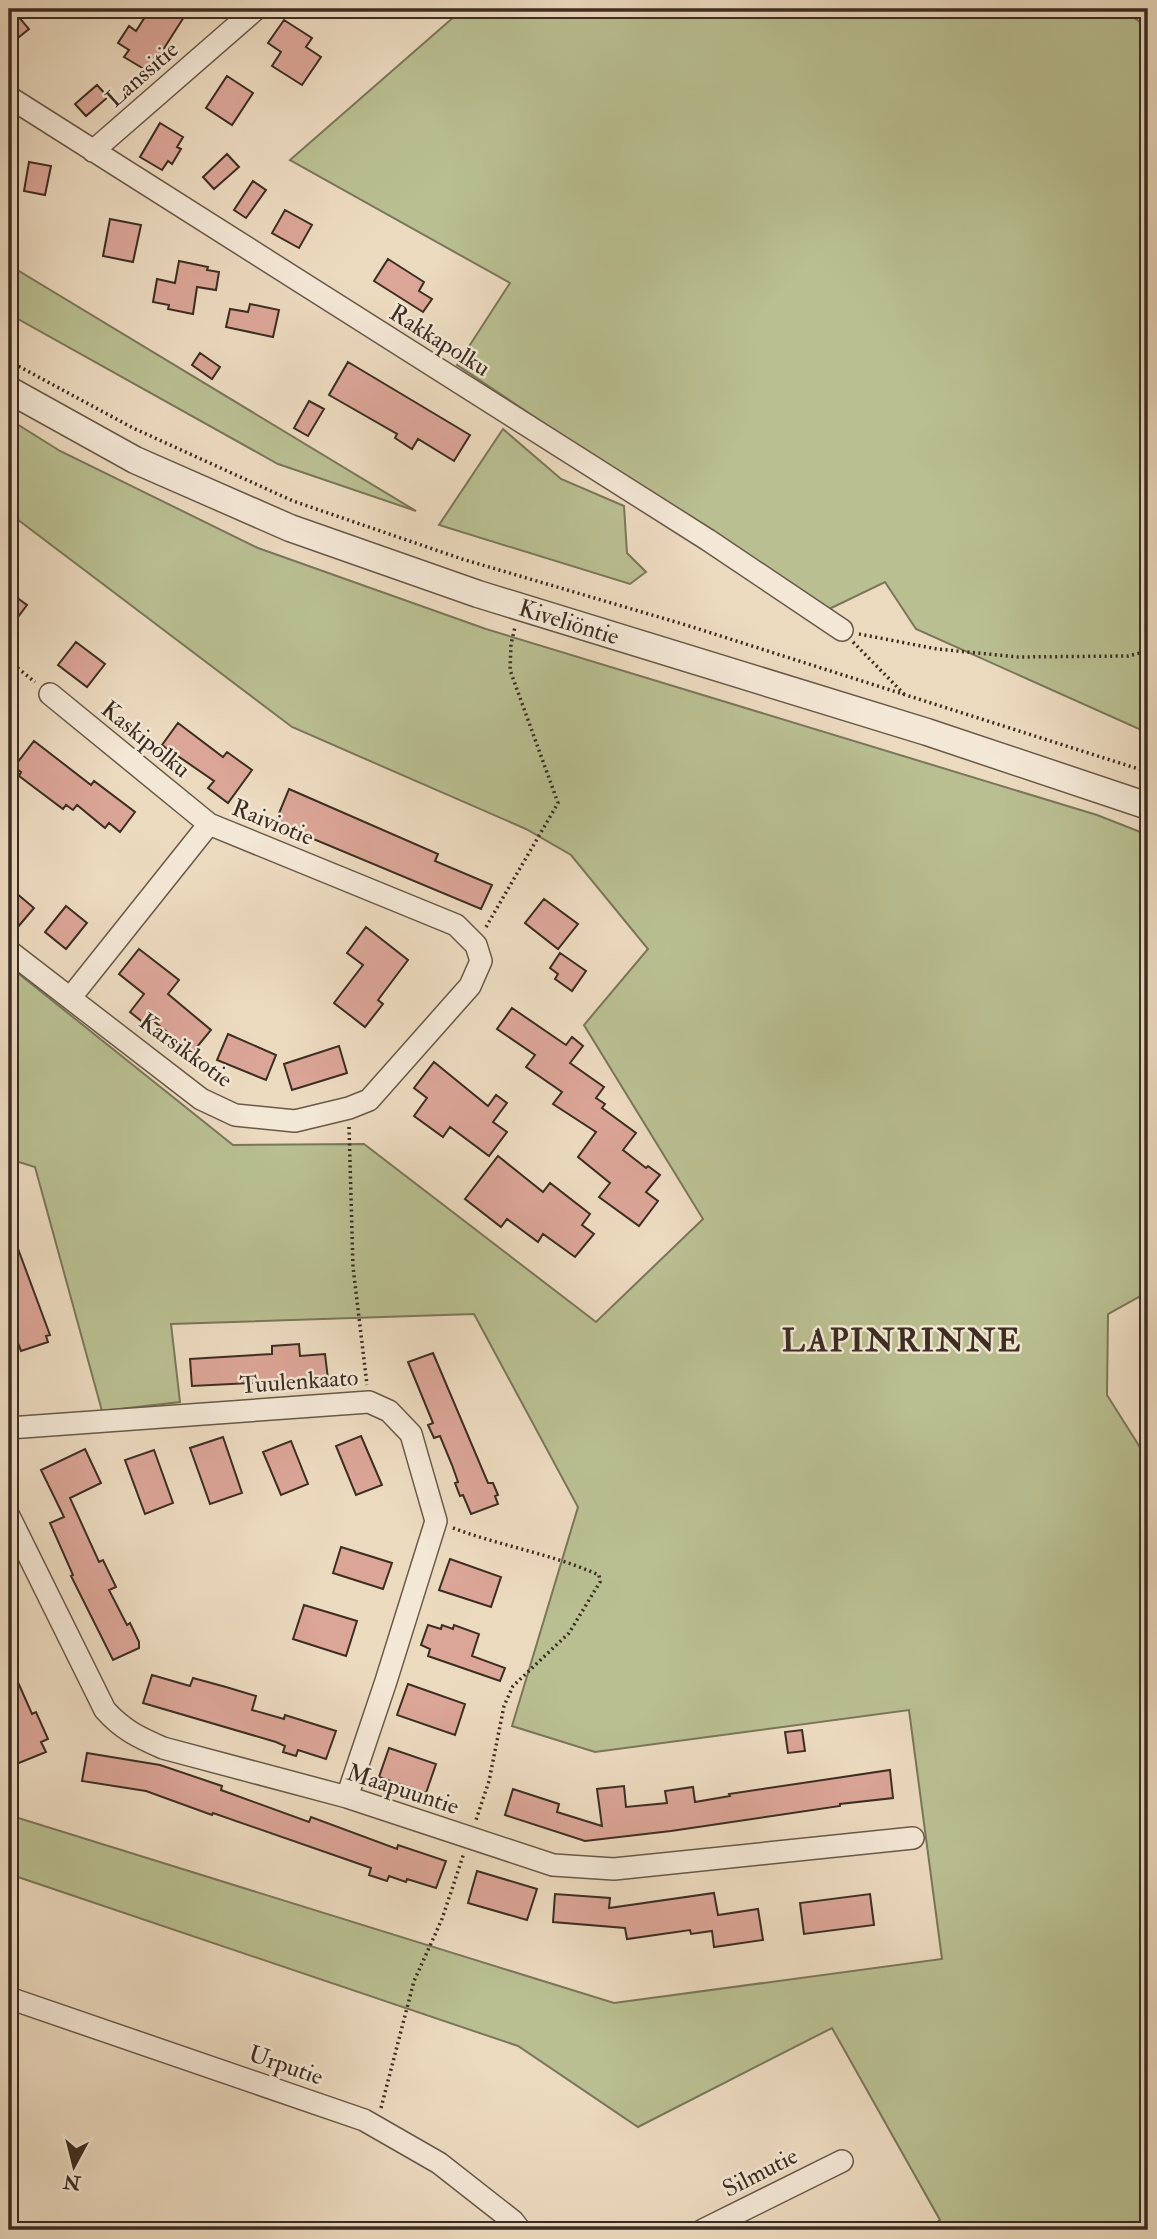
<svg xmlns="http://www.w3.org/2000/svg" width="1157" height="2239" font-family="'IM FELL Double Pica',serif">
<rect width="100%" height="100%" fill="#ecdabf"/>
<filter id="stains"><feTurbulence type="fractalNoise" baseFrequency=".00286" numOctaves="4"/><feColorMatrix values="0 0 0 0 .2 0 0 0 0 .09 0 0 0 0 .02 0 0 0 .5 -.17"/></filter>
<radialGradient id="worn" r=".72"><stop offset=".6" stop-color="#630" stop-opacity="0"/><stop offset="1" stop-color="#630" stop-opacity=".3"/></radialGradient>
<path fill="#b9bf91" stroke="#7a765a" stroke-width="2" d="M463,9H1122L1148,28V733L916,629L885,582L825,611L457,365L510,283L290,160Z
M9,265L416,511L278,464L9,314Z
M9,419L60,451L258,548L486,629L1097,815L1148,835V1292L1108,1314L1107,1395L1148,1460V2230H925L940,2220L832,2028L638,2127L518,2046L9,1874V1802L15,1817L614,2003L942,1959L909,1710L595,1752L512,1726L578,1507L474,1314L171,1324L180,1402L102,1411L35,1167L9,1159V966L233,1145L364,1144L596,1322L703,1219L584,1025L648,949L571,855L526,829L292,727L9,513Z
M503,429L561,479L624,506L627,553L646,572L630,584L439,525Z"/>
<path fill="#dba597" stroke="#3c2d22" stroke-width="2" d="M9,9H12L29,29L9,45Z
M150,9H189L149,72L124,57L129,50L118,43L129,26L136,31Z
M284,20L312,38L306,47L321,57L302,85L272,66L281,52L268,43Z
M227,76L253,93L232,125L206,108Z
M97,85L108,97L86,116L75,104Z
M160,123L183,137L177,147L181,149L172,164L168,161L162,170L140,157Z
M227,154L239,167L214,189L203,177Z
M29,162L51,166L45,195L24,191Z
M253,181L266,190L246,218L234,210Z
M285,210L312,225L299,248L272,233Z
M110,219L141,225L133,262L103,256Z
M388,259L424,282L419,291L432,299L423,312L374,281Z
M179,261L208,267L207,270L219,272L216,290L197,287L193,314L168,309L169,305L153,302L157,279L175,283Z
M250,304L279,310L273,337L226,327L230,309L248,312Z
M200,353L220,367L212,379L192,365Z
M348,362L470,435L454,461L418,439L412,449L395,438L397,434L329,395Z
M309,401L324,409L308,436L294,428Z
M9,592L27,605L9,629Z
M76,642L105,664L87,687L58,665Z
M178,723L223,757L227,752L252,770L228,803L208,788L214,781L162,745Z
M34,741L91,785L94,781L135,812L120,832L109,823L105,828L77,805L73,810L66,805L63,809L19,776L21,772L14,767Z
M289,789L438,854L435,861L492,885L481,909L275,823Z
M9,887L34,908L17,928L9,921Z
M544,899L578,924L558,949L525,923Z
M66,906L87,923L66,949L45,932Z
M366,927L408,960L378,1000L383,1004L365,1027L334,1003L363,965L347,953Z
M139,949L179,980L168,994L211,1030L192,1053L150,1018L145,1024L130,1012L144,994L119,974Z
M560,953L586,971L572,991L555,979L558,974L550,968Z
M512,1008L566,1045L572,1037L583,1046L570,1063L604,1087L596,1098L605,1104L602,1108L636,1133L623,1150L646,1168L648,1166L660,1175L646,1192L658,1201L639,1226L599,1197L610,1183L578,1157L596,1132L553,1104L562,1092L526,1067L535,1055L497,1029Z
M228,1034L276,1055L266,1080L217,1060Z
M339,1046L347,1073L292,1090L284,1064Z
M434,1062L488,1106L496,1095L507,1103L493,1122L507,1132L489,1156L450,1127L443,1137L414,1116L427,1098L414,1088Z
M498,1156L543,1192L550,1183L590,1214L582,1225L594,1234L575,1257L543,1234L538,1242L507,1219L501,1227L465,1199Z
M9,1230H11L50,1335L46,1336L48,1342L21,1351L9,1318Z
M299,1344L300,1356L325,1354L328,1379L192,1386L190,1359L272,1354V1346Z
M433,1353L488,1483H493L498,1495L495,1496L498,1504L471,1514L463,1495L460,1496L455,1483L458,1482L452,1465L440,1436L434,1438L428,1425L433,1423L408,1362Z
M361,1436L382,1485L356,1495L336,1446Z
M223,1437L242,1493L210,1504L190,1448Z
M291,1441L308,1484L281,1495L263,1452Z
M85,1449L101,1483L70,1498L99,1562L103,1560L116,1587L109,1590L127,1625L130,1623L139,1642V1648L113,1660L71,1576L73,1575L50,1523L64,1517L41,1470Z
M154,1450L173,1503L145,1514L125,1460Z
M341,1547L392,1563L383,1589L333,1573Z
M450,1559L501,1577L491,1607L439,1590Z
M304,1605L357,1621L346,1656L293,1639Z
M428,1625L441,1629L442,1625L453,1629L454,1625L479,1634L472,1656L505,1668L500,1681L428,1656L430,1649L421,1645Z
M9,1662L32,1714L36,1712L48,1739L41,1742L46,1752L9,1767Z
M152,1675L190,1686L193,1678L226,1687L256,1696L252,1710L284,1719L285,1715L336,1731L326,1759L298,1750L296,1756L283,1752L285,1746L276,1742L143,1703Z
M408,1684L465,1704L455,1735L397,1715Z
M802,1730L805,1751L788,1753L785,1732Z
M389,1748L436,1764L426,1793L379,1777Z
M87,1753L160,1765L222,1786L221,1790L309,1822L311,1817L397,1849L398,1845L446,1861L436,1888L407,1879L406,1882L389,1876L387,1881L369,1875L371,1868L213,1813L212,1815L146,1791L82,1781Z
M890,1770L893,1798L840,1804V1806L671,1831L585,1841L505,1815L513,1789L559,1804L557,1812L602,1826L597,1789L624,1786L626,1807L667,1803L665,1791L693,1787L695,1802L730,1796L729,1794Z
M477,1871L537,1889L527,1920L468,1903Z
M714,1893L718,1915L758,1909L763,1940L714,1947L712,1931L691,1934L690,1930L627,1939L625,1928L553,1922L555,1894L610,1898L609,1908Z
M870,1894L874,1925L804,1934L800,1903Z"/>
<g fill="none" stroke-linecap="round" stroke-linejoin="round">
<g stroke="#685849" stroke-width="24">
<path id="minor" d="M9,97L708,540L842,630
M93,151L256,9
M50,694L209,824
M9,951L201,1099L235,1115L295,1121L349,1108L369,1100L470,986L481,961L476,945L456,925L209,824L71,997
M9,1428L369,1402L389,1411L411,1434L436,1521L386,1681L347,1797
M9,1516L105,1710C123,1730 138,1737 163,1748L347,1797L553,1865L614,1869L913,1838
M9,1998L364,2120L439,2163L513,2221L520,2230
M703,2230L842,2161"/>
</g>
<g stroke="#685849" stroke-width="29">
<path id="tertiary" d="M9,390L135,460L290,528L478,594L927,732L1148,806"/>
</g>
<path stroke="#3c2d22" stroke-width="3.5" stroke-dasharray="2 3.5" stroke-linecap="butt" d="M1114,9H1118
M9,361L133,428L293,501L462,559L686,625L1148,772
M859,634L937,649L1018,657L1128,656L1148,651
M853,642L904,694
M9,661L35,682
M486,927L558,803L510,670L511,644L515,627
M349,1127L353,1267L367,1385
M453,1528C501,1546 552,1554 599,1575L600,1582L569,1633L513,1686L504,1706L489,1781L476,1820
M381,2108L414,1981L442,1919L464,1853"/>
<use href="#minor" stroke="#f3e7d5" stroke-width="21"/>
<use href="#tertiary" stroke="#f3e7d5" stroke-width="26"/>
</g>
<g text-anchor="middle" stroke-width="5" stroke-linejoin="round" paint-order="stroke">
<g font-size="24" fill="#3c2d22" stroke="#f3e7d5">
<text transform="translate(142 74) rotate(-41)" y="8">Lanssitie</text>
<text transform="translate(440 340) rotate(32)" y="8">Rakkapolku</text>
<text transform="translate(569 622) rotate(17)" y="8">Kiveliöntie</text>
<text transform="translate(146 739) rotate(39)" y="8">Kaskipolku</text>
<text transform="translate(273 822) rotate(22)" y="8">Raiviotie</text>
<text transform="translate(186 1050) rotate(36)" y="8">Karsikkotie</text>
<text transform="translate(299 1381) rotate(-4)" y="8">Tuulenkaato</text>
<text transform="translate(403 1789) rotate(18)" y="8">Maapuuntie</text>
<text transform="translate(286 2065) rotate(19)" y="8">Urputie</text>
<text transform="translate(760 2172) rotate(-27)" y="8">Silmutie</text>
</g>
<g font-size="32" font-weight="bold" letter-spacing="2" fill="#3c2d22" stroke="#f3e7d5">
<text x="902" y="1351">LAPINRINNE</text>
</g>
</g>
<rect width="1157" height="2239" fill="none" stroke="#ecdabf" stroke-width="35"/>
<rect x="10" y="10" width="1136" height="2218" fill="none" stroke="#3c2d22" stroke-width="3.5"/>
<rect x="18" y="18" width="1122" height="2204" fill="none" stroke="#3c2d22" stroke-width="2"/>
<g transform="translate(74 2166) rotate(187)" stroke="#f3e7d5" stroke-width="5" paint-order="stroke">
<path d="M0-5L12 26L0 18L-12 26Z" fill="#3c2d22"/>
<text y="-10" font-size="19" font-weight="bold" text-anchor="middle" fill="#3c2d22">N</text>
</g>
<rect width="100%" height="100%" filter="url(#stains)"/>
<rect width="100%" height="100%" fill="url(#worn)"/>
</svg>
